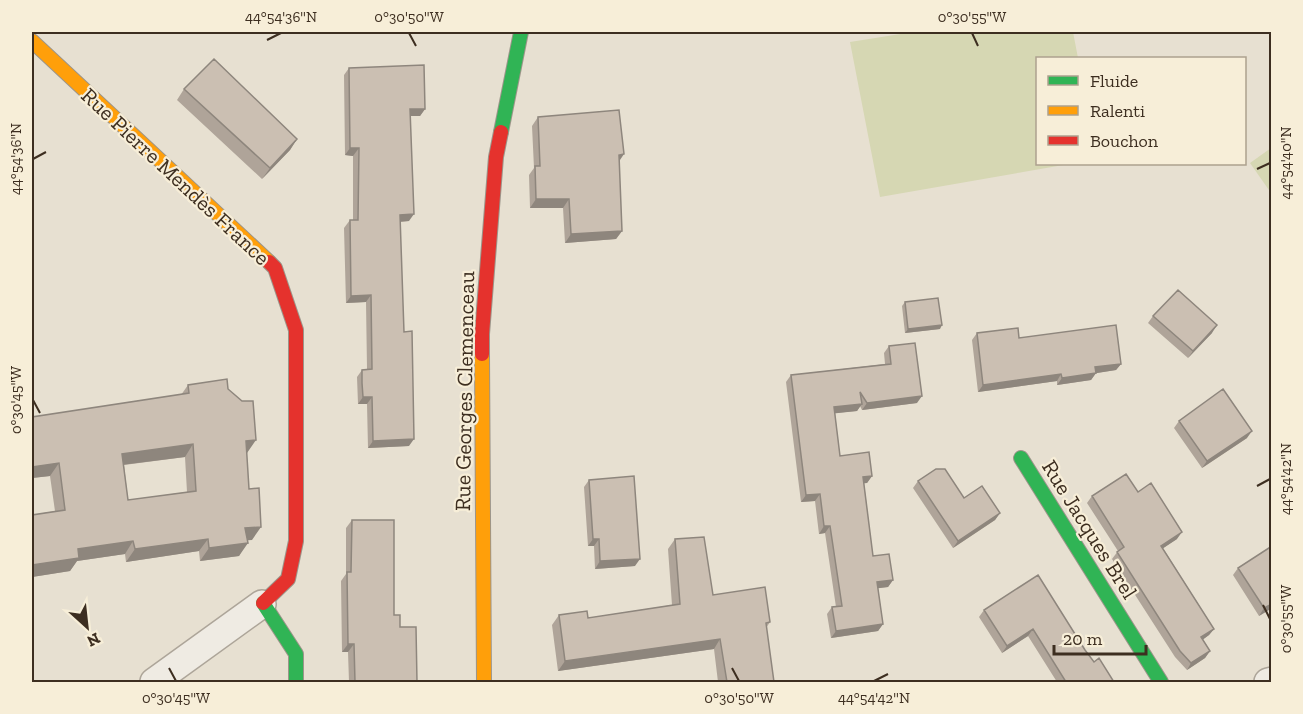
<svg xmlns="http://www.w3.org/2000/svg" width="1303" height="714" font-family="'Zilla Slab',serif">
<rect width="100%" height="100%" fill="#e7e0d1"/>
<path fill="#d6d7b3" d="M913,32H1073L1078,58H1038V164H1069L880,197L850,42Z
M1271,148V193L1250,163Z"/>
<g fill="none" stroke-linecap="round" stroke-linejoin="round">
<g stroke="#ada599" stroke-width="30">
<path id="street" d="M154,682L262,604
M1268,682L1272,681"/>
</g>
<g stroke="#9c958a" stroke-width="16">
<path id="fast" d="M501,132L521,32
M1021,458L1161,682
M263,603L296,654V682"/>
</g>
<g stroke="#9c958a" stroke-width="16">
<path id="slow" d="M32,41L269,262
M482,354L484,682"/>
</g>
<g stroke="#9c958a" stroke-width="16">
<path id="jam" d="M482,354V334L496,157L501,132
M263,603L288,579L296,541V330L275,268L269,262"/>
</g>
<use href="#street" stroke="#efebe3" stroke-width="27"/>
<use href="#fast" stroke="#30b455" stroke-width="14"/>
<use href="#slow" stroke="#ff9f0a" stroke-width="14"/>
<use href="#jam" stroke="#e5322d" stroke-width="14"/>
</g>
<path fill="#afa499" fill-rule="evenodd" d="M349,68L425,109L420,116H410L409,221L400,222L404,332L409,446L368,448L367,404H358L357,377L362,370L367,369L366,302L346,303L344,228L350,220H353V156L345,155L344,75Z
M184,89L297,139L290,150L262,179L177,100Z
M538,117L619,162L622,231L616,239L565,243L563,208H530L529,175L534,168L532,126Z
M905,302L940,329L905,333L902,306Z
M1153,316L1212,333L1188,358L1148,323Z
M977,333L1019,338L1121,364L1116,370L1096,373L1091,380L1057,385V381L978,392L972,340Z
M889,346L917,403L862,410L860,406L857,411L835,413L840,456L872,476L867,483H864L873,556L893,580L888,587L878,588L883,624L878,631L831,638L827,614L832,607H836L825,533L819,534L815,501L801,502L786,382L791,375L885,364L884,353Z
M188,385L228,389L246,453L252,540H247L239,556L200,561L199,551L126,562L125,554L77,561L70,571L32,577V515L55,511L50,476L32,478V417L181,395ZM185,457L187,492L128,500L124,465Z
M1179,421L1247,438L1202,468L1174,428Z
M589,480L635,566L595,569L594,546H588L584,487Z
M918,481L964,498L1000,513L995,520L953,548L913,488Z
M1138,492L1177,539L1163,548L1214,629L1209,635L1203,639L1210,651L1205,658L1187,670L1175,657L1112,559L1118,551L1087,503L1092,496Z
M352,520L394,615L400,627L417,682H349L348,652H342L341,581L346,574V528Z
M675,539L713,595L770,622L766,628L774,682H718L714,649L558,671L552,625L559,615L588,618L672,605L668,549Z
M1272,546V608L1259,616L1233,575L1238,568Z
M984,610L1085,650L1094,662L1114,682H1057L1028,636L1002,653L979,617Z"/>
<path fill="#8e867d" d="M410,109H425L420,116H405Z
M297,139L290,150L262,179L270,168Z
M350,148H359L353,156L345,155Z
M624,154L618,163L619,155Z
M536,199H569L563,208H530Z
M414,214L409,221L395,222L400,215Z
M622,231L616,239L565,243L571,234Z
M371,295L366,302L346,303L351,296Z
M942,325L940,329L905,333L908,329Z
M1217,325L1212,333L1188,358L1193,351Z
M1121,364L1116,370L1091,374L1095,367Z
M1096,373L1091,380L1057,385L1062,378Z
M1061,374L1057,381L978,392L983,385Z
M922,396L917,403L862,410L867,403Z
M363,397H372L367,404H358Z
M862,404L857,411L829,414L834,407Z
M1252,431L1247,438L1202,468L1207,461Z
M414,439L409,446L368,448L373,441Z
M256,440L247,453L246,441Z
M193,444L185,457L113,466L122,454Z
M59,463L50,476L32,478V467Z
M872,476L867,483L858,484L863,477Z
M820,494L815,501L801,502L806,495Z
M1000,513L995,520L953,548L958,541Z
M824,526H830L825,533L819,534Z
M261,527L252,540L236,541L245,528Z
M1182,532L1177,539L1156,553L1161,546Z
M208,539L199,551L126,562L135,549Z
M593,539H599L594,546H588Z
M133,541L125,554L77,561L70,571L32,577V565L78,549Z
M248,543L239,556L200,561L209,548Z
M640,559L635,566L595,569L600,561Z
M893,580L888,587L872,589L877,582Z
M1272,604V608L1259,616L1264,608Z
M883,624L878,631L831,638L836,631Z
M1033,629L1028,636L1002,653L1007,646Z
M1214,629L1209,635L1197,644L1201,637Z
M720,639L714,649L558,671L565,661Z
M348,644H354L348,652H342Z
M1210,651L1205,658L1187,670L1191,663Z"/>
<path fill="#cbbfb2" stroke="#8e867d" stroke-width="1.5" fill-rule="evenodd" d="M214,59L297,139L270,168L184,89Z
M424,65L425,109H410L414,214L400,215L404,332L412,331L414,439L373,441L372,397H363L362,383V370L372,369L371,295L351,296L350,220H358L359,148H350L349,68Z
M619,110L624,154L619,155L622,231L571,234L569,199H536L535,166H540L538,117Z
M1178,290L1217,325L1193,351L1153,316Z
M938,298L942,325L908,329L905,302Z
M1116,325L1121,364L1095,367L1096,373L1062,378L1061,374L983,385L977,333L1018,328L1019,338Z
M915,343L922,396L867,403L860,392L862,404L834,407L840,456L869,452L872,476L863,477L873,556L889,554L893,580L877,582L883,624L836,631L832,607L842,606L830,526H824L820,494L806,495L791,375L891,364L889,346Z
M227,379L228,389L242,401H253L256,440L246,441L249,489L259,488L261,527L245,528L248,543L209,548L208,539L135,549L133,541L78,549L79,558L32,565V515L65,510L59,463L32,467V417L189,393L188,385ZM193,444L196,491L128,500L122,454Z
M1223,389L1252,431L1207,461L1179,421Z
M936,469H945L964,498L982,486L1000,513L958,541L918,481Z
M1126,474L1138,492L1151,483L1182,532L1161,546L1214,629L1201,637L1210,651L1191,663L1180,651L1117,552L1124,547L1092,496Z
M634,476L640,559L600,561L599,539H593L589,480Z
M352,520H394V615H400V627H416L417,682H355L354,644H348L347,572H351Z
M704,537L713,595L765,587L770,622L766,623L774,682H727L720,639L565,661L559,615L587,611L588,618L680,604L675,539Z
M1272,546V604L1264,608L1238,568Z
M1038,575L1085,650L1094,662L1099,658L1114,682H1066L1033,629L1007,646L984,610Z"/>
<path fill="none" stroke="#3d2e20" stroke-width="2" d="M409,33L416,46M972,33L978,46M267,40L281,33M33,159L46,152M1257,169L1270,163M33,400L40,413M1257,486L1270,479M1263,605L1270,619M169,668L176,681M732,668L739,681M874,681L888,674"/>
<g text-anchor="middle" stroke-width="4.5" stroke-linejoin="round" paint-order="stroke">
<g font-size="22" fill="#3d2e20" stroke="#f7eed8">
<text transform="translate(176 176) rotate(43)" y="8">Rue Pierre Mendès France</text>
<text transform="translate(464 391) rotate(-89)" y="8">Rue Georges Clemenceau</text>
<text transform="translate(1090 529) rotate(58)" y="8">Rue Jacques Brel</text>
</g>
</g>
<rect width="1303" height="714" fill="none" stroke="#f7eed8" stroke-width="66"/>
<rect x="1036" y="57" width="210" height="108" fill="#f7eed8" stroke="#ada18e" stroke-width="1.5"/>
<rect x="1048" y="76" width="30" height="9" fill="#30b455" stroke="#ada18e" stroke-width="1.5"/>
<text x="1090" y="87" font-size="18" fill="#3d2e20">Fluide</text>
<rect x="1048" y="106" width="30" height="9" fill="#ff9f0a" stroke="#ada18e" stroke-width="1.5"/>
<text x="1090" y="117" font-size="18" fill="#3d2e20">Ralenti</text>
<rect x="1048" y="136" width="30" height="9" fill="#e5322d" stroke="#ada18e" stroke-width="1.5"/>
<text x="1090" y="147" font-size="18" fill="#3d2e20">Bouchon</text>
<g transform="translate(87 627) rotate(153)" stroke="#f7eed8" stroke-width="4.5" paint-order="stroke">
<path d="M0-4.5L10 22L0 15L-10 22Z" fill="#3d2e20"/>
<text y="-9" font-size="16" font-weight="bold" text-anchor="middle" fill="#3d2e20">N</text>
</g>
<path d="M1054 645v9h92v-9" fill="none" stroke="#3d2e20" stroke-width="3"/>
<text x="1063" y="645" font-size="18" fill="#3d2e20" stroke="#f7eed8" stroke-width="4.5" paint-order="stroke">20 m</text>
<rect x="33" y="33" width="1237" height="648" fill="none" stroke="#3d2e20" stroke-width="2"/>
<g font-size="15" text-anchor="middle" fill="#3d2e20">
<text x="281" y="22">44°54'36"N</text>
<text x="409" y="22">0°30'50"W</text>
<text x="972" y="22">0°30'55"W</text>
<text transform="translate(16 159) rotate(-90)" y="5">44°54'36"N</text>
<text transform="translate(1286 163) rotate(-90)" y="5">44°54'40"N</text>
<text transform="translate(16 400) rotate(-90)" y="5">0°30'45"W</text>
<text transform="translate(1286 479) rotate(-90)" y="5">44°54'42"N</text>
<text transform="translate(1286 619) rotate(-90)" y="5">0°30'55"W</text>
<text x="176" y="703">0°30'45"W</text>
<text x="739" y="703">0°30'50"W</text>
<text x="874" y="703">44°54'42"N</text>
</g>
</svg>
